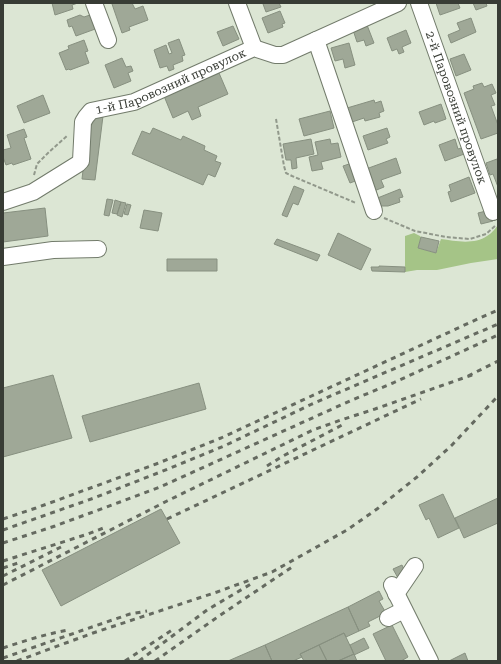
<svg xmlns="http://www.w3.org/2000/svg" width="501" height="664" font-family="'Roboto Serif',serif">
<rect width="100%" height="100%" fill="#dce6d4"/>
<path fill="#a5c487" d="M498,225V259L471,263L437,270H417L405,272V236L414,233L420,236L421,237L418,248L436,253L441,239C455,241 474,245 487,236C491,234 495,229 498,225Z"/>
<path fill="#9fa897" stroke="#879080" d="M52,3H78L72,5L73,9L55,15Z
M114,3H132L135,9L143,6L148,20L129,27L130,30L122,33L112,4Z
M266,3H279L281,7L266,12L263,4Z
M436,3H458L460,8L440,15Z
M473,3H486L487,6L476,10Z
M280,11L285,23L282,24L283,27L268,33L262,18Z
M80,15L84,17L90,15L98,28L76,36L72,26L69,27L67,20Z
M471,18L476,32L451,43L448,35L460,30L457,23Z
M367,25L374,43L366,46L364,40L357,42L353,30Z
M233,26L239,39L223,46L217,32Z
M406,30L411,43L402,47L404,52L399,54L397,49L392,51L387,38Z
M179,39L185,55L182,56L183,61L173,65L174,69L169,71L167,66L160,68L154,50L166,45L169,54L172,53L168,43Z
M84,40L88,51L85,52L89,63L70,70L69,69L66,70L59,53L69,49L68,46Z
M349,43L355,65L345,68L343,59L335,61L331,48Z
M464,54L471,70L456,76L450,59Z
M122,58L126,67L131,66L133,71L128,73L131,81L114,88L105,65Z
M219,73L228,94L198,107L201,116L192,120L188,111L173,118L164,96Z
M482,83L484,87L492,84L496,93L491,95L495,105L491,106L498,125V133L481,139L464,93L474,89L473,86Z
M43,95L50,113L24,123L17,106Z
M374,100L375,103L381,101L384,111L379,113L380,117L365,121L364,118L352,122L347,108Z
M441,104L446,119L435,123L434,121L424,125L419,112Z
M330,111L334,128L304,136L299,119Z
M103,116L95,180L82,179L89,119Z
M153,128L181,140L183,136L205,146L204,150L217,156L215,161L221,163L215,177L208,174L203,185L132,154L142,131L150,134Z
M387,128L390,137L386,139L388,143L368,150L363,136Z
M24,129L27,137L24,138L31,159L13,165L12,163L6,165L3,157V150L11,148L7,135Z
M311,139L314,154L296,158L297,168L292,169L291,160H286L283,144Z
M330,139L331,144L338,143L341,157L321,162L323,169L312,171L309,157L318,155L315,142Z
M455,139L458,149L465,147L467,153L445,161L439,145Z
M396,158L401,173L381,180L384,187L374,191L366,169Z
M497,159L498,163V187L493,174L490,175L486,163Z
M352,163L358,180L350,183L343,166Z
M469,177L475,193L451,202L448,192L451,191L449,185Z
M294,186L304,190L298,205L293,203L287,217L282,215Z
M400,189L403,197L399,198L400,202L388,206H378L375,199Z
M107,199L113,200L109,216L104,215Z
M115,200L121,202L117,214L112,213Z
M121,202L126,203L122,217L117,215Z
M127,204L131,205L128,215L124,214Z
M45,208L48,236L3,242V213Z
M144,210L162,213L158,231L140,228Z
M490,210L493,221L481,224L478,213Z
M338,233L371,249L361,270L328,255Z
M421,237L439,241L436,253L418,248Z
M277,239L320,255L317,261L274,244Z
M167,259H217V271H167Z
M379,266L405,267V272L372,271L371,267H379Z
M53,375L72,438L3,457V388Z
M199,383L206,409L90,442L82,416Z
M443,494L459,528L438,538L429,518L426,520L419,505Z
M498,498V523L464,538L455,518Z
M161,509L180,543L61,606L42,570Z
M402,565L406,574L398,578L393,569Z
M379,591L383,599L379,601L386,613L368,622L370,626L359,631L348,607Z
M348,607L359,631L346,637L344,633L300,654L302,657L293,661H272L265,645Z
M392,625L408,657L401,661H386L373,634Z
M344,633L354,654L338,661H327L319,645Z
M364,638L369,648L354,655L350,645Z
M265,645L272,661H228Z
M319,645L327,661H304L300,654Z
M465,653L468,661H449Z
M354,654L357,661H338Z"/>
<g fill="none" stroke-linecap="round" stroke-linejoin="round">
<g stroke="#727b6b" stroke-width="18">
<g id="minor">
<path d="M94,3L108,40"/>
<path d="M237,3L254,48"/>
<path id="s1" d="M419,3L493,212"/>
<path d="M316,40L374,211"/>
<path id="s2" d="M3,202L33,192L78,164L81,161L83,122L86,117L91,111L134,102L254,48L275,55H283L398,3"/>
<path d="M3,257L53,250L98,249"/>
<path d="M392,585L430,661"/>
<path d="M396,594L415,566"/>
<path d="M388,618L404,610"/>
</g>
</g>
<path stroke="#91988b" stroke-width="2" stroke-dasharray="4 2" stroke-linecap="butt" d="M276,119L284,166L286,173L292,176L356,203
M34,175L37,164L49,152L68,135
M384,218L415,231L446,237L470,239L486,234L495,226"/>
<use href="#minor" stroke="#fff" stroke-width="16"/>
<path stroke="#656a60" stroke-width="3" stroke-dasharray="5 5" stroke-linecap="butt" d="M468,376L498,361
M267,466L283,456L344,424
M3,519L36,508L156,464L221,438L471,322L498,310
M167,519L421,399
M3,530L94,498L168,469L224,446L312,404L498,324
M3,543L55,526L120,502L160,487L352,400L393,383L498,335
M3,561L88,534L106,527
M3,568L18,563
M3,576L61,547
M3,585L167,501L313,430L341,420L375,409L472,375
M3,648C24,641 46,634 68,630
M3,658L92,627L130,614L147,611
M17,661L93,633L217,592L272,572L347,530L377,509L417,477L452,445L498,396
M125,661L172,630
M139,661L207,610L251,584
M155,661L219,616L295,565"/>
</g>
<g text-anchor="middle" stroke-width="3.5" stroke-linejoin="round" paint-order="stroke">
<g font-size="12" fill="#383c35" stroke="#dce6d4">
<text dy="4" stroke="none"><textPath href="#s2" startOffset="227">1-й Паровозний провулок</textPath></text>
<text dy="4" stroke="none"><textPath href="#s1" startOffset="111">2-й Паровозний провулок</textPath></text>
</g>
</g>
<rect width="501" height="664" fill="none" stroke="#383c35" stroke-width="8"/>
</svg>
